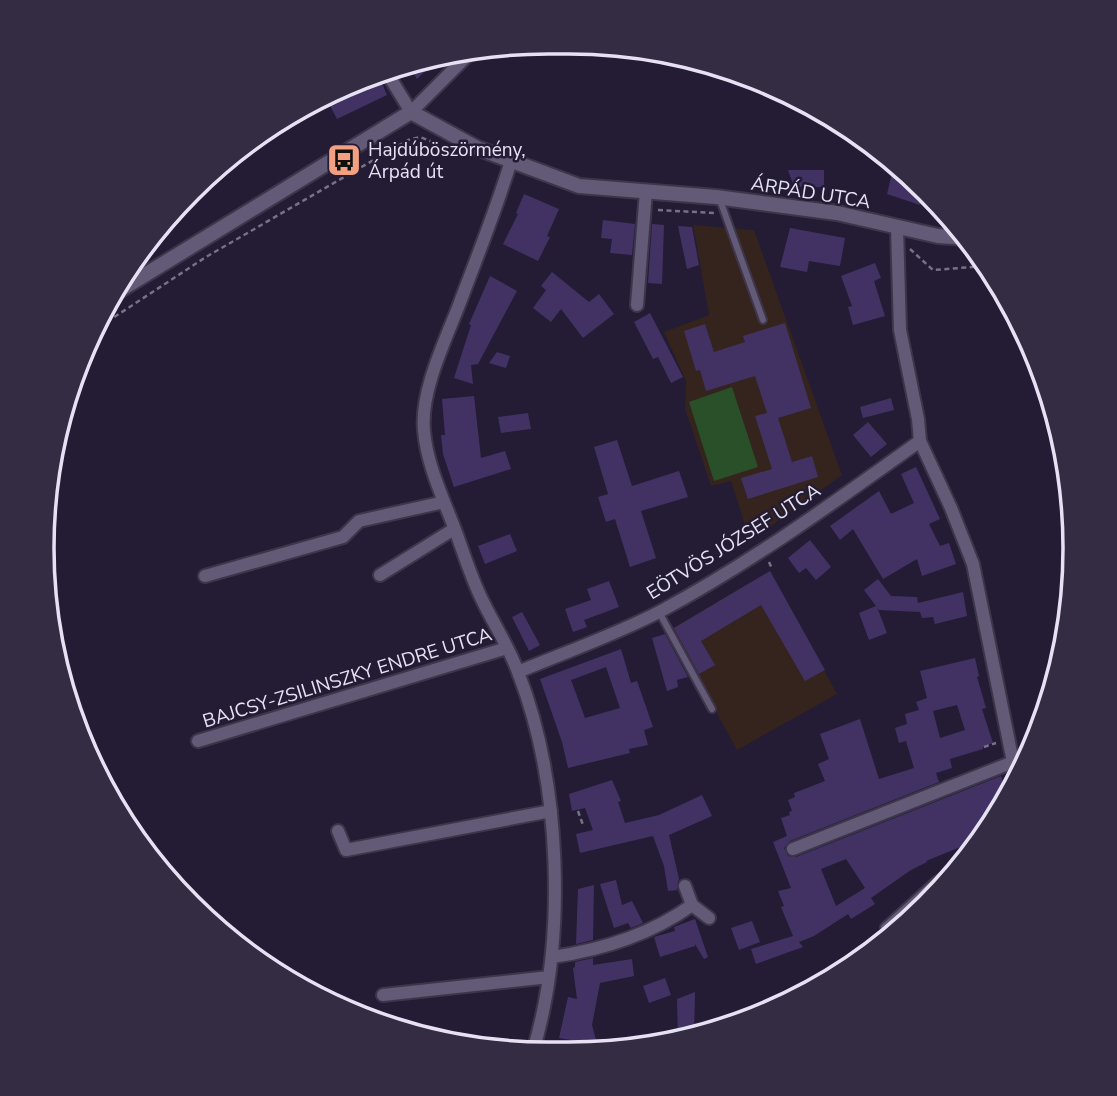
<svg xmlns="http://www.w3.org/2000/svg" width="1117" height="1096" font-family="'Nunito Sans',sans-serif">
<rect width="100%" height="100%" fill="#231c34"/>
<path fill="#35231d" d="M693,225L754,230L842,475L750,541L731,481L711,486L685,409L686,381L664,332L709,315Z
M770,571L837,694L737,750L671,629Z"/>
<path fill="#295029" d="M732,387L758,467L714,481L689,402Z"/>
<path fill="#423264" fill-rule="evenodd" d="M444,53L417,79L408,64L428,58Z
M378,74L387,95L337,119L325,96L354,81Z
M788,170H824V187H794Z
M892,173L911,176L922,188L920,205L887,194Z
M524,194L559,209L547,236L550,237L538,261L503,244L518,214L516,213Z
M603,220L635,224L632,255L610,253L612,239L601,238Z
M652,224L664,225L662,284L648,283Z
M678,226L692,227L699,265L687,269Z
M790,228L845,238L840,266L809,261L807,272L780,267Z
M875,263L881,278L874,281L885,316L853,325L848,307L852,306L841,276Z
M552,272L589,302L599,294L614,314L583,338L561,309L551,322L533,308L546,290L541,286Z
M490,276L517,291L478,364L471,365L473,384L454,378L471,325L469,324Z
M650,313L683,377L671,383L658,357L653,359L634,322Z
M785,323L811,408L778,418L792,462L812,456L818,477L748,499L741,478L772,469L755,416L767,413L755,376L706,391L700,370L696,371L684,331L705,324L714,352L745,342L743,336Z
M497,352L510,356L506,368L489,363Z
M474,396L481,458L505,451L511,469L454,487L443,454L441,435H445L442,399Z
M891,398L894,410L863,418L860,407Z
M528,413L531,429L501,433L498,417Z
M868,422L887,444L871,457L853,435Z
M617,440L632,486L679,471L688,497L641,511L656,558L630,567L615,519L606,522L598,497L608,494L594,447Z
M916,467L940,519L929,524L940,546L949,543L956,564L922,576L917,559L883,579L853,529L840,540L830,526L879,491L891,514L914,503L901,474Z
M510,534L517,551L485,564L478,546Z
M810,540L831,567L816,580L806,568L799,573L788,558Z
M770,571L825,670L805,681L761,605L701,641L715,665L699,674L674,628Z
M878,579L891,596L917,597L918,603L963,592L967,616L935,624L933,617L922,618L920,612L879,610L877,607L887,633L869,640L859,613L876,606L864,590Z
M609,581L619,607L584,620L587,627L573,632L565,609L591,600L587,589Z
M522,612L540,645L529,651L512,617Z
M665,634L688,677L677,680L678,687L667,691L652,638Z
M621,649L631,683L637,681L653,727L644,730L648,745L629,749L630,753L568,768L562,742L540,679ZM606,667L620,708L585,718L571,680Z
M975,658L979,676L977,677L986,708L982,709L993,743L983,747V749L950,759L952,768L936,773L939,782L790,841L784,848L788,856L796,857L1001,776L1009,796L980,839L926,861L927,862L911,870L871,898L875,904L851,919L848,914L814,936L799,942L803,947L756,964L751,949L793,936L781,907L784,906L778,891L791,888L773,842L787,836L781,818L790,815L789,812L792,811L788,800L795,797L794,793L825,781L818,764L829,759L820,734L860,719L879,779L914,768L906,741L899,743L895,728L907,724L905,714L919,710L916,702L927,698L920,671ZM957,705L965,730L940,738L933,711ZM846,859L865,888L836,906L821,869Z
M612,780L621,801L618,802L625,823L659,815L702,795L712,816L669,835L679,879L677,884V890L668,891L664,866L653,836L580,853L576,834L593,830L585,808L572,811L569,794Z
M616,880L622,905L632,901L643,923L631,928L628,923L614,928L600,884Z
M594,885L593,940L576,944L578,889Z
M695,919L708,957L704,959L695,944V946L660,957L654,937L675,931L674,927Z
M752,921L760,942L739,950L731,928Z
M593,958V965L632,959L634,976L600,983L592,1025L598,1047L586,1051L583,1042L559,1038L568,997L577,999L573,968L575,967V962Z
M665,978L671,995L649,1003L643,986Z
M695,992L694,1038L678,1040L677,999Z"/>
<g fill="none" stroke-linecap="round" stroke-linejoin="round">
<g stroke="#3d364b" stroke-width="10">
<path id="service" d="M720,200L763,320
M659,612L712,709
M884,927L935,881L962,863"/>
</g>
<g stroke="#3d364b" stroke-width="16">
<path id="minor" d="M386,71L411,112L474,49
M511,161C496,210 477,257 459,305C445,341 420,392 424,431C427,464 442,496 454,527C462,548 469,571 478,591C490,619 508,644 518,672C561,782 567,938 533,1051
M897,227L900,330L918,419L920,441L951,508L973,564L1013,762L1018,776
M637,305L646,191
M380,575L454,529
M205,576L343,537L359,521L444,502
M518,672C566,652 615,635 661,611C752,562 836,501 920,441
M198,741L507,648
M338,831L346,850L551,811
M793,849L1013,762
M692,905L709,918
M552,957C602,950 650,935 692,905L685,886
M383,995L549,977"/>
</g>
<g stroke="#3d364b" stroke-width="18">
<path id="tertiary" d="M112,295L411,112L477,148L579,186L716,197L837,213L938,236L969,238"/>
</g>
<path stroke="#777186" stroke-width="2.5" stroke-dasharray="5 3.5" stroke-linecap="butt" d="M658,210L714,213
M910,249L933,270L986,266
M93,331L206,257L408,140L420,137L435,143
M769,562L772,569
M984,747L996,743
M578,811L583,825"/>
<use href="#service" stroke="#625a76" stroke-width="6"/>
<use href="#minor" stroke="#625a76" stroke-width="12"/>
<use href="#tertiary" stroke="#625a76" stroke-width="14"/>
</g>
<defs>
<g id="bus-square" transform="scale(1.75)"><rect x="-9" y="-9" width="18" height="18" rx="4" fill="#f2a081" stroke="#231c34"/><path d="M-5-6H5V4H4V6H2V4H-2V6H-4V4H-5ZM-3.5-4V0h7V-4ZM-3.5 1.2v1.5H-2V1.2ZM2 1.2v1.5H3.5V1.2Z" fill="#111"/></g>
</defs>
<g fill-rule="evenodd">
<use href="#bus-square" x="344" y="160"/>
</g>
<g text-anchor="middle" stroke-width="5" stroke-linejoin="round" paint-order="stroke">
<g font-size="19" fill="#e6e2f3" stroke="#231c34" text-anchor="start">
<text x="368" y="156">Hajdúböszörmény,<tspan x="368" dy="22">Árpád út</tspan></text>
</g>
<g font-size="19" fill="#e6e2f3" stroke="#231c34">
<text transform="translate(811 192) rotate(9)" y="7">ÁRPÁD UTCA</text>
<text transform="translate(733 541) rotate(-32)" y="7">EÖTVÖS JÓZSEF UTCA</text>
<text transform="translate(347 677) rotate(-17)" y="7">BAJCSY-ZSILINSZKY ENDRE UTCA</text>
</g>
</g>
<path d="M0 0H1117V1096H0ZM548 54H569A494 494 0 0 1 1063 548V548A494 494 0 0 1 569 1042H548A494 494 0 0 1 54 548V548A494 494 0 0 1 548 54Z" fill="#332c43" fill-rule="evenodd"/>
<path fill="none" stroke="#e6e2f3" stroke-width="3.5" d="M548 54H569A494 494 0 0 1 1063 548V548A494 494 0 0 1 569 1042H548A494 494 0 0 1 54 548V548A494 494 0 0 1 548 54Z"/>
</svg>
